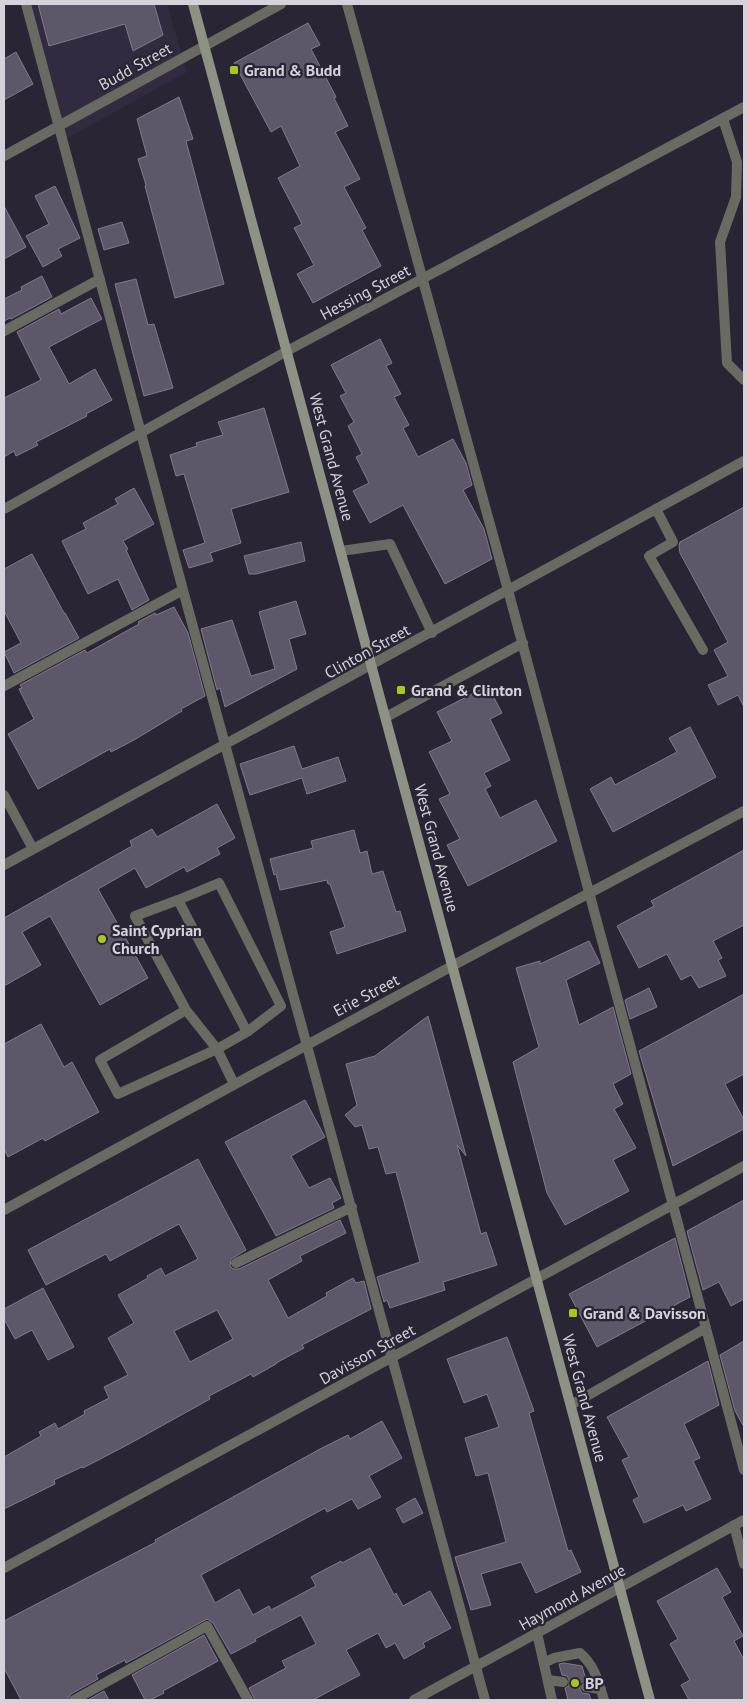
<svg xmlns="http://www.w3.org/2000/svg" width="748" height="1704" font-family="'PT Sans',sans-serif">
<rect width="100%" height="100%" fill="#2a2534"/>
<path fill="#322a40" d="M24,4H167L187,72L62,141Z"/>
<path fill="#5d5769" stroke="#807a8d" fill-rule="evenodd" d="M38,4H154L163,35L133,51L125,24L49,46Z
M308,23L320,45L311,49L336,97L334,98L348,126L335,132L360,179L344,187L366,228L362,230L381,266L313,303L297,274L314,265L294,228L302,224L278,178L300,166L281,126L271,132L234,63Z
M16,52L33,84L4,100V59Z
M179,97L193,139L186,141L224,284L175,298L145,186L146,185L138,159L147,156L137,119Z
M55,186L80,238L58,249L62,256L43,267L26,236L49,224L35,196Z
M4,206L26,247L4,259Z
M122,222L129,243L104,250L98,229Z
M42,276L52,297L11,319L10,318L4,321V299L22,290L21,287Z
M136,279L148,325L154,324L173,388L144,396L115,284Z
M91,298L102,319L49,347L69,384L95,369L112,400L86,414L87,416L36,442L38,445L16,456L14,451L4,457V398L41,380L17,332L59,309L61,314Z
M380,339L392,363L386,366L401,394L394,397L409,425L403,428L418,457L453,439L466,463L472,485L463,490L484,529L492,559L445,584L403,505L370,523L353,491L369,483L356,457L362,454L348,426L354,422L340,396L346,393L331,365Z
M264,408L289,492L231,509L241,543L210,553L213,561L189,568L183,550L205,543L184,474L176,476L170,455L197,446L196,443L223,435L218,422Z
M134,488L154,524L123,541L128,549L126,550L149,600L132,610L118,579L88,594L62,541L86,529L83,523L118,504L115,499Z
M744,507V707L738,695L718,705L708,685L728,676L714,650L728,642L680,553L679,546L680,542Z
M301,542L305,561L256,574H249L244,556Z
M32,554L64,613H65L79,638L14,673L4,652L21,643L4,611V569Z
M296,601L306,634L289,639L297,669L225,707L220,688L217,690L201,629L232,620L251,676L275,669L259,612Z
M174,607L188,633L205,696L181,709L182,711L134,740L111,752L110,749L38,789L8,734L34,719L19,689L22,688L20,685L85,650L87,653L139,624L138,622L155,613L156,615Z
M488,686L502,713L490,719L510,760L484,773L491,786L485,789L500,818L536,800L557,841L468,886L447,845L460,839L439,799L450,794L429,752L452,741L437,712Z
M690,727L716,777L613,832L590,789L611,777L615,785L677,752L669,738Z
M294,746L302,769L338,757L346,781L307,794L302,778L250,795L240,764Z
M217,804L235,838L217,848L220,854L187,872L184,867L146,888L135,868L98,889L148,978L100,1005L50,916L22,932L41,965L4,986V918L132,846L130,841L152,829L157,837Z
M354,830L360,853L367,851L372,874L383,871L396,912L400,911L406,931L337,954L330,932L345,927L330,884H328L327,880L280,890L276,874L274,875L270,859L313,848L311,841Z
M744,850V925L713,941L722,958L718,960L726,976L699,988L691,975L681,980L667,954L639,968L617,926L654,906L651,901Z
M589,941L600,963L566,980L579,1025L613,1007L631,1074L613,1084L623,1104L614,1109L636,1148L613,1160L629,1191L565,1225L547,1193L513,1062L539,1047L516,968L540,961V964Z
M649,988L657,1007L630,1019L625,1000Z
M744,994V1074L725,1084L744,1120V1129L673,1166L639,1051Z
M428,1016L466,1156L457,1145L481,1234L486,1232L497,1265L443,1282L445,1290L390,1308L387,1300L384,1302L377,1277L420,1262L396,1172L386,1174L378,1147L369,1149L362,1125L355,1127L345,1115L357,1105L346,1064L375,1056Z
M41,1024L64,1067L72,1062L99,1112L45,1141L43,1138L8,1157L4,1149V1044Z
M305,1100L325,1137L291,1156L309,1188L330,1178L341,1198L332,1203L334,1208L276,1236L225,1142Z
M198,1159L246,1250L231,1259L230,1266L233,1269H239L340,1220L346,1233L300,1256L302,1261L268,1280L288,1318L327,1296L326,1293L353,1278L356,1283L364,1281L371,1309L302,1345L304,1348L276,1363V1364L253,1377L251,1374L209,1396L210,1399L129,1444L83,1468L82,1467L54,1480L55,1484L4,1509V1457L41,1436L39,1432L55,1423L58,1429L85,1414L84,1411L109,1398L104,1387L128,1375L108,1338L134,1323L118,1295L148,1278L147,1276L161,1268L165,1276L198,1259L179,1224L110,1261L106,1254L46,1285L28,1250ZM217,1310L233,1339L190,1362L174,1331Z
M744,1200V1299L731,1306L719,1282L703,1290L687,1231Z
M675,1238L690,1297L597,1347L569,1294Z
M43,1288L74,1347L48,1360L32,1330L15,1339L4,1319V1309Z
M507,1337L534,1411L529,1413L568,1551L571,1550L581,1572L536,1593L521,1562L481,1574L491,1605L471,1610L455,1557L506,1542L488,1473L476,1476L465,1438L499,1427L487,1394L464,1403L447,1359Z
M744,1341V1427L735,1411L720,1355Z
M708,1361L719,1405L684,1424L700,1458L693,1461L711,1499L686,1511L683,1505L644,1523L633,1500L639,1497L622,1460L629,1457L607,1417Z
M382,1421L402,1458L369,1476L381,1497L358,1509L352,1499L327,1512L325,1508L201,1575L215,1603L239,1589L253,1615L269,1606L271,1610L316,1586L311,1577L341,1561L342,1563L370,1548L394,1595L396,1593L403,1606L430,1591L451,1628L423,1643L425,1647L404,1659L395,1643L386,1648L378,1633L346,1650L360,1675L324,1694L313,1700H255L249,1688L286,1668L282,1661L316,1644L301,1615L255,1639L256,1641L231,1654L213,1623L207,1619L126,1663L125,1660L96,1675L98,1679L71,1694L67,1700H21L4,1668V1621L156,1542L155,1540L320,1449L348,1435L350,1439Z
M415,1498L423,1513L403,1523L396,1509Z
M717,1568L731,1592L722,1597L743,1636L734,1641L744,1660V1700H689L681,1685L690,1680L670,1644L678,1639L657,1601Z
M204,1635L218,1661L163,1691L164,1693L150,1700H145L132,1675Z
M564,1663L582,1666L586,1680L580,1683V1689L582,1693L589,1694L591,1700H568L565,1688L569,1686V1680L567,1676L562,1675L559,1664Z
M104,1691L109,1700H88Z"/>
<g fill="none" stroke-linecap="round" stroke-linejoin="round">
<path stroke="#696b63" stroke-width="10" d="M26,4L183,590L485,1700
M347,4L508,590L744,1470
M723,119L737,162L736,197L720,242L727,363L744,380
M4,331L100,279
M656,509L673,542L649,556L703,650
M341,551L390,544L432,633
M4,686L183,590
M386,717L523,643
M178,900L247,1032L217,1049L118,1094L100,1060L186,1010L135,916Z
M178,900L219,883L281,1006L247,1032
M186,1010L217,1049L234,1084
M236,1263L352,1207
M571,1405L706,1328
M734,1525L744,1564
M537,1633L552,1700
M544,1663L554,1658L580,1653C595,1666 598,1681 604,1700
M548,1680L563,1682
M586,1687L601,1689
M74,1700L207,1626L248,1700"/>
<path stroke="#696b63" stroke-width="10" d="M4,156L281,4
M4,509L287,351L744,107
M4,795L33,849
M4,865L744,461
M4,1210L452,966L744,811
M4,1568L744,1166
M414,1700L744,1520"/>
<path stroke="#8d9284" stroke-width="10" d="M193,4L650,1700"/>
</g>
<g fill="#a7c81f" stroke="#2a2534" stroke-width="2">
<rect x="229" y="65" width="10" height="10" rx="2.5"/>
<rect x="396" y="685" width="10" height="10" rx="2.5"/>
<circle cx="102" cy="939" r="5"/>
<rect x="568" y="1308" width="10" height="10" rx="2.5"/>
<circle cx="575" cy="1683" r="5"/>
</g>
<g text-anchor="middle" stroke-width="4.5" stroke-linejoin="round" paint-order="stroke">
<g font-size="16" fill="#d5d2dc" stroke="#2a2534">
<text transform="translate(135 66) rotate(-29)" y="6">Budd Street</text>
<text transform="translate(365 292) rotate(-28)" y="6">Hessing Street</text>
<text transform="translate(332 457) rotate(75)" y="6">West Grand Avenue</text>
<text transform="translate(367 651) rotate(-29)" y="6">Clinton Street</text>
<text transform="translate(437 848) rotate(75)" y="6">West Grand Avenue</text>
<text transform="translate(366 995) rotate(-28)" y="6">Erie Street</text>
<text transform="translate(367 1354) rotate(-29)" y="6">Davisson Street</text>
<text transform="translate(585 1398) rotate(75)" y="6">West Grand Avenue</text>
<text transform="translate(572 1597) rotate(-29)" y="6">Haymond Avenue</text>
</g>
<g font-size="16" font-weight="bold" fill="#d5d2dc" stroke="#2a2534" text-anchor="start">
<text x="244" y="76">Grand &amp; Budd</text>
<text x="411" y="696">Grand &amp; Clinton</text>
<text x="112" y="936">Saint Cyprian<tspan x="112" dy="18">Church</tspan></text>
<text x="583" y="1319">Grand &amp; Davisson</text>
<text x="585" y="1689">BP</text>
</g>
</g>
<rect width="748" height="1704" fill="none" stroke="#d5d2dc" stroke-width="10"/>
</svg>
